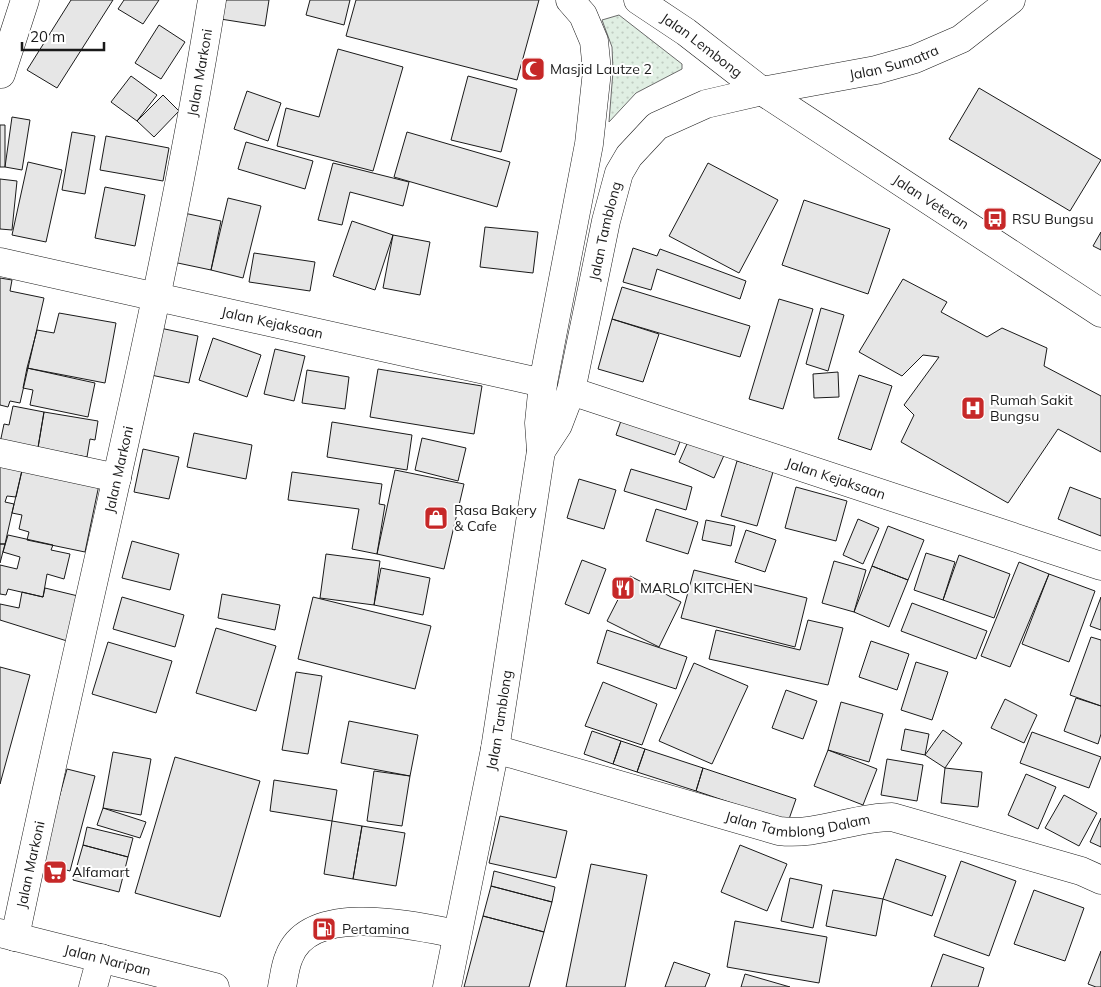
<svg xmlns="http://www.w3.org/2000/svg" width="1101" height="987" font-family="Mulish,sans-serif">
<defs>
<pattern id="park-dots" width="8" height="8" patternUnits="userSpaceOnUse" patternTransform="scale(1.25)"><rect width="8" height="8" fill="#e0efe3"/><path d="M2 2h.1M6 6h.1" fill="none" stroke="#c0ccc2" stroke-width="1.8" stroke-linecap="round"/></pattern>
</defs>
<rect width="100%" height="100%" fill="#fff"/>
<path fill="url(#park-dots)" stroke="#6a6a6a" d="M619,15L682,64V69L636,93L609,122L613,71L612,47L602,20Z"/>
<path fill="#e6e6e6" stroke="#1a1a1a" d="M71,0H113L57,88L27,70Z
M124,0H159L143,24L118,9Z
M217,0H269L265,26L214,18Z
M310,0H350L344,25L306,15Z
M356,0H539L517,80L346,36Z
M159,25L185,42L161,79L135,63Z
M338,49L403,67L373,171L277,146L286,108L319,117Z
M131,76L157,95L137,121L111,102Z
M468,76L517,89L501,152L451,140Z
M979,88L1101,160L1070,211L949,139Z
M247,91L281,103L268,141L234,129Z
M163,95L179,111L154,137L137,121Z
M12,117L30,120L22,170L5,167Z
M0,125H5V167H0Z
M72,132L95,136L85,194L62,190Z
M407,132L510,162L497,207L394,177Z
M106,136L169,148L163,181L100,170Z
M246,142L313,161L305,189L238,169Z
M28,162L62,170L46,242L12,235Z
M333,163L409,182L403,206L350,192L342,225L318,220Z
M708,163L778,200L739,273L669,236Z
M0,179L17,181L12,230L0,229Z
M105,187L145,195L135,246L95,238Z
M228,198L261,206L243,278L211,270Z
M804,200L890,229L868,294L782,265Z
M184,213L221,221L211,270L173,262Z
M352,221L393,235L375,290L333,276Z
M485,227L538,232L533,273L480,267Z
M1101,232V250L1093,246Z
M393,235L430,242L420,295L383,288Z
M633,248L657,256L660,249L746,281L740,299L657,269L651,290L623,282Z
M254,253L315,262L310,291L249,282Z
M0,278L12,280L10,291L44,298L20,403L10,401L8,407L0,405Z
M903,279L947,302L941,312L987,337L1002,328L1047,348L1044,366L1101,396V452L1058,429L1008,503L901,442L914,415L904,405L939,357L923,355L902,376L859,352Z
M622,287L750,326L740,357L612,319Z
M779,299L813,309L783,409L749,399Z
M821,308L844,315L828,371L806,364Z
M59,313L116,323L105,383L27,368L37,330L54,333Z
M612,319L659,334L643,382L598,369Z
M160,328L198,336L189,383L151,375Z
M213,338L261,355L247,397L199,380Z
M275,349L305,356L294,401L264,394Z
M27,368L95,383L88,417L30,405L33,390L23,388Z
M378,369L482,386L474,434L370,417Z
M307,370L349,377L345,409L302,403Z
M838,372L839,397L814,398L813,374Z
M859,375L892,386L871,450L838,439Z
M13,406L44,412L37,453L0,443L4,424L9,425Z
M44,412L98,421L95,440L90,439L87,457L38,448Z
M622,418L681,439L675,455L616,435Z
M332,422L412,435L407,470L327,457Z
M194,433L252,445L246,479L187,467Z
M690,437L725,453L714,478L679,462Z
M422,438L466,448L458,481L415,470Z
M143,449L179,457L169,499L134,492Z
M0,461L23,466L16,497L7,496L5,502L14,504L5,544H0Z
M737,461L773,472L757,526L721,516Z
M23,466L100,480L85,552L27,540L29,532L19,529L22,515L12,513Z
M631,469L692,487L686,510L624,491Z
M395,470L464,484L444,569L377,554Z
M292,472L382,484L379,504L385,505L377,554L352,549L359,509L288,500Z
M579,479L616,490L604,529L567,518Z
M796,487L847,501L836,541L785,528Z
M1070,487L1101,499V536L1058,519Z
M656,509L698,522L688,554L646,541Z
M858,519L879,528L863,564L843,555Z
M706,520L735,526L731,546L702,540Z
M888,526L924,540L908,580L872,566Z
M746,530L776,540L765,572L735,562Z
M8,535L53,545L51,550L70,554L64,579L47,574L43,597L8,589L6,595L0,594V565L17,569L20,557L3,552Z
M132,541L179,554L170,590L122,578Z
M0,544H5L0,563Z
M926,553L955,562L943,600L914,590Z
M326,554L380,561L374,605L320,598Z
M959,555L1010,574L994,618L943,600Z
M582,560L606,569L589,614L565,604Z
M834,561L866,570L854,612L822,603Z
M1019,562L1049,574L1010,667L981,656Z
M872,566L908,580L889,627L854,612Z
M381,568L430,578L423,615L374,605Z
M694,570L807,598L795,647L681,618Z
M1049,574L1095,591L1069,662L1022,644Z
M630,576L681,602L659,647L607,621Z
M45,588L78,596L67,641L0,620V604L19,608L22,592L43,597Z
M222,594L280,605L275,630L218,618Z
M122,597L184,615L175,647L113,629Z
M313,597L431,626L415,689L298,659Z
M1101,597V630L1090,626Z
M912,603L987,631L976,659L901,631Z
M808,620L843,628L828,685L709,659L716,630L800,650Z
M216,628L276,646L256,711L196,693Z
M607,630L687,657L676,689L597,663Z
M1091,637L1101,640V706L1070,695Z
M871,641L909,654L897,690L859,677Z
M108,642L172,661L156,713L92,694Z
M916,662L948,672L932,720L901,710Z
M694,663L748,686L712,764L659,741Z
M0,667L30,675L0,784Z
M296,672L322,676L308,754L282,750Z
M603,682L657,704L642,745L585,726Z
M786,690L817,701L803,739L772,728Z
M1076,698L1101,706V734L1098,744L1064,731Z
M1005,699L1037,715L1024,743L991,728Z
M841,702L883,714L869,762L828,750Z
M349,721L418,735L410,776L341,763Z
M905,729L929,734L925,755L901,750Z
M943,730L962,743L945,768L925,755Z
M592,731L621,741L613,764L584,754Z
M1032,732L1101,757L1089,788L1020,763Z
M621,741L645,749L637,772L613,764Z
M645,749L703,768L696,791L637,772Z
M828,750L877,769L863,805L814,786Z
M113,752L151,759L141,815L103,808Z
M175,757L260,781L220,917L135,893Z
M887,759L923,765L917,801L881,795Z
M703,768L796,799L788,822L696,791Z
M945,768L982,772L978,807L941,803Z
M67,769L95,776L70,871L41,863Z
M374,771L410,776L402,826L367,821Z
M1026,774L1056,787L1038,829L1008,815Z
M274,780L337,790L332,821L270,811Z
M1064,795L1097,813L1079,846L1045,828Z
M103,808L146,822L140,838L97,825Z
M500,816L567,831L556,878L489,863Z
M1101,818V847L1090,842Z
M332,821L362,826L353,879L324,874Z
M362,826L405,833L396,886L353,879Z
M87,827L133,838L128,857L83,845Z
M83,845L128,857L119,892L73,880Z
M740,845L787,864L767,911L721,892Z
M896,859L946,876L932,916L883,899Z
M961,861L1016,881L989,956L934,936Z
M591,864L647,875L625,987H566Z
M494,871L555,887L552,902L491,886Z
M790,878L822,885L813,928L781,921Z
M491,886L552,902L544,932L483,916Z
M833,890L883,899L876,936L826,926Z
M1034,890L1084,908L1065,961L1014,944Z
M483,916L544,932L529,987H464Z
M735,921L827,937L819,983L727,967Z
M1101,951V987H1096L1088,984Z
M943,954L984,968L978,987H931Z
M674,962L710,974L705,987H665Z
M745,974L790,987H741Z"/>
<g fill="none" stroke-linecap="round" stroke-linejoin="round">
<g stroke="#1a1a1a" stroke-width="29">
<g id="minor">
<path d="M1,74L25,0"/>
<path id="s1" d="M762,91L876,70L915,59L961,39L1011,0"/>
<path id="s2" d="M0,262L543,383"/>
<path id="s3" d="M571,391L1101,566"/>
<path d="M0,453L117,478"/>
<path id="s4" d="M495,749L779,831C817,836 854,817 892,817L1081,871L1101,880"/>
<path id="s5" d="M15,937C80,624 161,315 212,0"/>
<path d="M93,987L101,958"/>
<path d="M282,987C284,977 285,966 289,957C310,901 415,926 457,934"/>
</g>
</g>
<g stroke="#1a1a1a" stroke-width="29">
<g id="major">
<path id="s6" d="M638,0L686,32L762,91L1101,313"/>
<path id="s7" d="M541,451L558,425L571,391L606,221L619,173L629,156L657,126L706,104L762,91"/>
<path id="s8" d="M0,933L215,987"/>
<path id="s9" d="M447,987L495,749L541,451L539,423L543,383L589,144L597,71L594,41L583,15L570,0"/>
</g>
</g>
<use href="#minor" stroke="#fff" stroke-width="28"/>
<use href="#major" stroke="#fff" stroke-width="28"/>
</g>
<defs>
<g id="mosque-square" transform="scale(1.25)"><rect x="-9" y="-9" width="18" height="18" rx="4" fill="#c62828" stroke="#fff"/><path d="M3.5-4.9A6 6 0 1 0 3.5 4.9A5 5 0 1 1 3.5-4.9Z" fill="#fff"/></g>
<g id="bus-square" transform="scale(1.25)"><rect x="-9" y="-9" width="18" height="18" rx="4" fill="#c62828" stroke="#fff"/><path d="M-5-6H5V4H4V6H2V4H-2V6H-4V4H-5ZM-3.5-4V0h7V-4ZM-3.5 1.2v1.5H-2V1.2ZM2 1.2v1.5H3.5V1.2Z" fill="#fff"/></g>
<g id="hospital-square" transform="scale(1.25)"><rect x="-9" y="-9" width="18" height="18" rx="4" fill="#c62828" stroke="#fff"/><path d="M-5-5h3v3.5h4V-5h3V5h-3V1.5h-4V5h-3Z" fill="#fff"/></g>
<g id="shop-square" transform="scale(1.25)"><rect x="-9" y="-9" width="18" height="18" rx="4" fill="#c62828" stroke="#fff"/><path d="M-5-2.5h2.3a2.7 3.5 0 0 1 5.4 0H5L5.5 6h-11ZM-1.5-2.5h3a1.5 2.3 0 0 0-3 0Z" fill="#fff"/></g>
<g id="restaurant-square" transform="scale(1.25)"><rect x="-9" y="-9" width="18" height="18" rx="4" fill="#c62828" stroke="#fff"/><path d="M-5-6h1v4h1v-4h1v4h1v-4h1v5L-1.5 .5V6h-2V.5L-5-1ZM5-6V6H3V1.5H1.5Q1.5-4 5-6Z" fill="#fff"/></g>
<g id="supermarket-square" transform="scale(1.25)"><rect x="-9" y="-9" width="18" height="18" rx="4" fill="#c62828" stroke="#fff"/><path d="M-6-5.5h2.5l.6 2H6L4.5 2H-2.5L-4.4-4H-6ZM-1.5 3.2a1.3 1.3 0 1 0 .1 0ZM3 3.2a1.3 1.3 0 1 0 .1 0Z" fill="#fff"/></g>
<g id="fuel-square" transform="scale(1.25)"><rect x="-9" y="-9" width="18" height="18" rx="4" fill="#c62828" stroke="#fff"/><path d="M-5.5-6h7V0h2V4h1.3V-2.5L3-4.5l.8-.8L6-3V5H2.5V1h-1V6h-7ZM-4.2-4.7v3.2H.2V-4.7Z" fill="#fff"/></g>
</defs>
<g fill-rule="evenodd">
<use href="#mosque-square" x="533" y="69"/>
<use href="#bus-square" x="995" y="219"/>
<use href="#hospital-square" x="973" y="408"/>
<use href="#shop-square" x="436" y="518"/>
<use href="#restaurant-square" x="623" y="588"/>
<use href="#supermarket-square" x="55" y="872"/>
<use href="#fuel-square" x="324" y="929"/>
</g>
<g text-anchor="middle" stroke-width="4" stroke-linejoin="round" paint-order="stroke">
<g font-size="14" fill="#1a1a1a" stroke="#fff">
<text dy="5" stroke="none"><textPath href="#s6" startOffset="78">Jalan Lembong</textPath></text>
<text dy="5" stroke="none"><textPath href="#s1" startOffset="135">Jalan Sumatra</textPath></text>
<text dy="5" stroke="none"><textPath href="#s5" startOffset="884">Jalan Markoni</textPath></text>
<text dy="5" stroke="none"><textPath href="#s6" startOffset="356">Jalan Veteran</textPath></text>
<text dy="5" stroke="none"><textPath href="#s7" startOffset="231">Jalan Tamblong</textPath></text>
<text dy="5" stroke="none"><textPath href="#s2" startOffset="279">Jalan Kejaksaan</textPath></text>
<text dy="5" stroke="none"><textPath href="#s5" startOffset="479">Jalan Markoni</textPath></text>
<text dy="5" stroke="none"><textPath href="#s3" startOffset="279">Jalan Kejaksaan</textPath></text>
<text dy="5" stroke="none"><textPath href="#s9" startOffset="272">Jalan Tamblong</textPath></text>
<text dy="5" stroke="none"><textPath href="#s4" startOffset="314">Jalan Tamblong Dalam</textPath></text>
<text dy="5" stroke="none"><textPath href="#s5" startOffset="74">Jalan Markoni</textPath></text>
<text dy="5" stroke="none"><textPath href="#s8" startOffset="111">Jalan Naripan</textPath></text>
</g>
<g font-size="14" fill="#1a1a1a" stroke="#fff" text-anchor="start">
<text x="550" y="74">Masjid Lautze 2</text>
<text x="1012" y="224">RSU Bungsu</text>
<text x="990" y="405">Rumah Sakit<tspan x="990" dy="16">Bungsu</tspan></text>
<text x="454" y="515">Rasa Bakery<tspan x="454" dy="16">&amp; Cafe</tspan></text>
<text x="640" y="593">MARLO KITCHEN</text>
<text x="72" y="877">Alfamart</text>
<text x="342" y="934">Pertamina</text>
</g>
</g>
<path d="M22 42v8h82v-8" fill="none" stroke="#1a1a1a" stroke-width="2.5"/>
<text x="30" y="42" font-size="15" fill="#1a1a1a" stroke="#ffffff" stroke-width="4" paint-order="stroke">20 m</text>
</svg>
